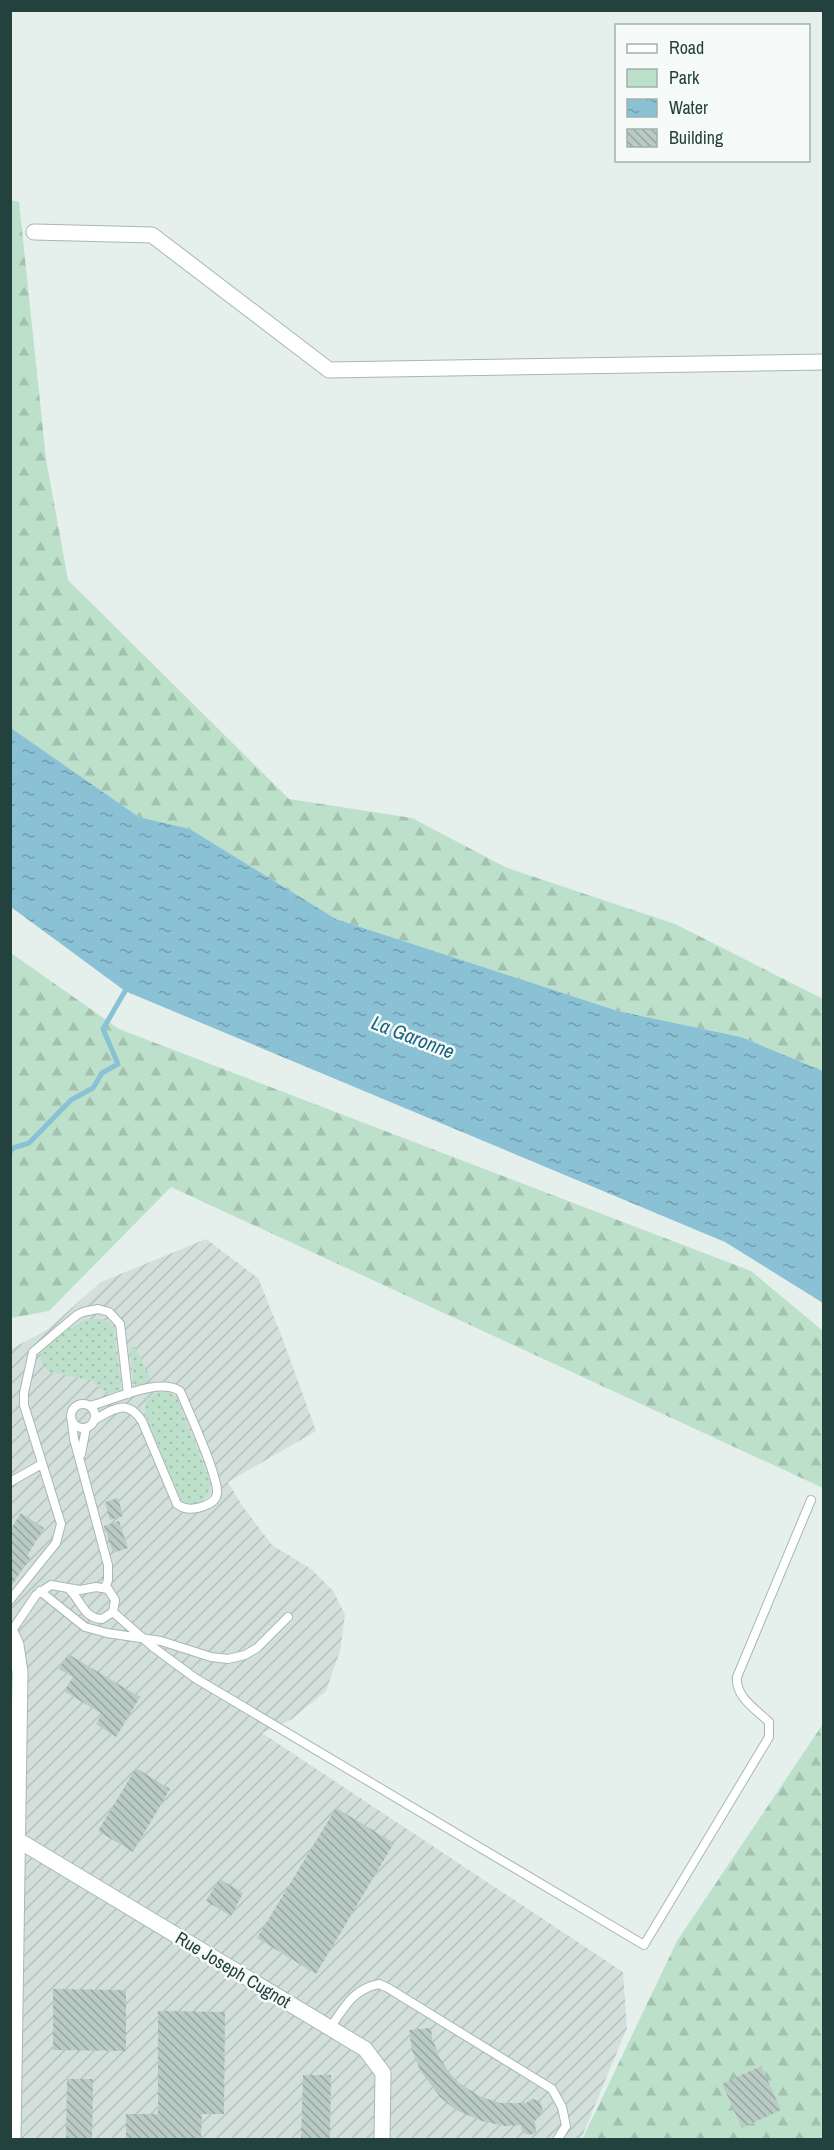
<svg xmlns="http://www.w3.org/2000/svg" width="834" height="2150" font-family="'Archivo Narrow',sans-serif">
<defs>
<pattern id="industrial-furrows" width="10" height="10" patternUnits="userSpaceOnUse" patternTransform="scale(1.5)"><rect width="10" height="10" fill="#d3dfdb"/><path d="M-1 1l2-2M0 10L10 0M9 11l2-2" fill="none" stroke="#b5c1bd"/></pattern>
<pattern id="green-dots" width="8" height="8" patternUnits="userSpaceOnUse" patternTransform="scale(1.5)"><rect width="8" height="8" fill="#bde0cb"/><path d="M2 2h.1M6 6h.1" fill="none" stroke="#a2c1af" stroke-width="1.8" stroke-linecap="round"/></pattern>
<pattern id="forest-firs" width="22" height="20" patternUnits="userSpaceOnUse" patternTransform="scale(1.5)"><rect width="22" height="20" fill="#bde0cb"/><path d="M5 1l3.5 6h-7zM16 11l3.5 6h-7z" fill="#a2c1af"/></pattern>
<pattern id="water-ripples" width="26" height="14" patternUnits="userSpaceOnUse" patternTransform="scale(1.5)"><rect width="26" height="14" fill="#8bc1d5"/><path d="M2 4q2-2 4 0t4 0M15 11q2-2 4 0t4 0" fill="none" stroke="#719eae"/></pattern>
<pattern id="building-back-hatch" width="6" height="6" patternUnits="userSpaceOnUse" patternTransform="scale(1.5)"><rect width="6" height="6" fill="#bacac5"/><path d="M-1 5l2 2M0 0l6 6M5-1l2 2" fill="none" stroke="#97a6a1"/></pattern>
</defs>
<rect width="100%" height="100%" fill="#e5efeb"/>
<path fill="url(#industrial-furrows)" d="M206,1239L258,1278L282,1337L316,1431L228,1482L243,1507L272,1545L311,1569L333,1591L345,1615L340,1651L326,1691L292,1719L262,1733L623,1972L627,2028L581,2139L11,2140V1349L47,1330L101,1282Z"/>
<path fill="url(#green-dots)" d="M89,1319H103L113,1326L121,1385V1389C110,1398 100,1390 94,1381L49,1372C44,1367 39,1361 41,1354C44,1343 78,1322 89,1319Z
M131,1347H135L150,1377L144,1385L137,1387L134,1385L130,1350Z
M164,1391L170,1393L177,1398L210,1482C211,1500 194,1512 180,1498L147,1418L145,1407L146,1399L155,1393Z"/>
<path fill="url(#forest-firs)" d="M10,200L19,202L46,459L68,580L289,799L412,818L507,868L675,924L823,999V1071L741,1037L618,1011L336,919L190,829L139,817L11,728Z
M11,953L119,1029L751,1271L823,1331V1488L171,1187L49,1311L11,1318Z
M823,1724V2139L582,2140L677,1941Z"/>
<path fill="url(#water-ripples)" d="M11,728L139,817L190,829L336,919L618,1011L741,1037L823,1071V1303L725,1242L125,991L11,907Z"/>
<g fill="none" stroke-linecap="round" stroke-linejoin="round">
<path stroke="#8bc1d5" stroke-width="5" d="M10,1152L13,1148L29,1143L71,1100L93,1088L102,1073L118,1064L103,1029L128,986"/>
</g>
<path fill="url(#building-back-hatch)" d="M118,1498L123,1516L110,1520L105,1502Z
M21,1513L44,1528L27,1556L30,1558L10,1588V1530Z
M119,1521L128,1548L113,1553L104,1526Z
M68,1654L140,1697L116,1737L96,1724L102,1714L64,1691L73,1677L59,1669Z
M136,1768L170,1789L133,1852L98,1831Z
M336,1808L394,1843L316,1974L257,1938Z
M220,1879L243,1893L231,1916L206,1901Z
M53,1989L126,1990V2051L53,2050Z
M158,2011L225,2012L224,2114H202L201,2139H126V2114H158Z
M431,2028L432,2038L440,2058L448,2071L459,2083L481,2097L501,2103H526L532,2099L540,2101L543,2111L535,2120L536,2133L528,2135L522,2132L521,2125L504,2126L482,2121L456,2110L441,2098L421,2072L412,2050L409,2030Z
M761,2066L781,2110L742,2128L722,2084Z
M303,2075H331L330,2139H301Z
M67,2079H93L92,2139H66Z"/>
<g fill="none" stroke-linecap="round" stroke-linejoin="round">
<g stroke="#a7b8b3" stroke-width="10">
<path id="lane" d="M71 1416a12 12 0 1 1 24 0a12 12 0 1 1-24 0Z
M90,1406C114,1400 158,1377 180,1391C188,1410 219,1477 217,1494C216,1500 210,1504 204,1506C194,1510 185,1510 177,1504L142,1421C127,1398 114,1409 94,1420
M72,1422L74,1439L108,1565V1580L105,1588
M81,1454L86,1428
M10,1482L42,1464
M40,1591L85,1627L107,1633L161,1641L211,1657L228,1659L245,1655L257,1648L288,1617
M10,1600L56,1543L61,1524L24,1405V1393L33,1352L77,1315L83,1312L98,1309L109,1312L120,1324L128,1394
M113,1612L153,1647L195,1678L644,1945L769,1737V1722C756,1709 735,1697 737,1677L811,1500
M11,1632L36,1595L51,1585L80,1590L96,1587L108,1589L115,1600L113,1612L102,1619C84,1619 81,1600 69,1589
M330,2028C344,2008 353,1989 379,1984L388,1988L552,2089L562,2107L566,2126L557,2140"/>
</g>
<g stroke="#a7b8b3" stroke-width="17">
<path id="street" d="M34,232L152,235L329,370L824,362
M10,1632L16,1645L20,1672L13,2140
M18,1840L365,2049L383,2073L382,2140"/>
</g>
<use href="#lane" stroke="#fff" stroke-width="8"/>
<use href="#street" stroke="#fff" stroke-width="15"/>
</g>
<g text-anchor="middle" stroke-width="5" stroke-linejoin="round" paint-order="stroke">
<g font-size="18" fill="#23423d" stroke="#f6fbf9">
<text transform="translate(233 1970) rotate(31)" y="6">Rue Joseph Cugnot</text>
</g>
<g font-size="20" font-style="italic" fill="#196481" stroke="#f6fbf9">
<text transform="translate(413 1037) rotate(21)" y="7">La Garonne</text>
</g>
</g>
<rect width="834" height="2150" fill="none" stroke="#23423d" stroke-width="24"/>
<rect x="615" y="24" width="195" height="138" fill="#f6fbf9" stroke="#a2b1ae" stroke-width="1.5"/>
<rect x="627" y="44" width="30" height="9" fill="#ffffff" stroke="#a2b1ae" stroke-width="1.5"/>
<text x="669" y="54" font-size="18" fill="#23423d">Road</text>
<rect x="627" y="69" width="30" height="18" fill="#bde0cb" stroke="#a2b1ae" stroke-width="1.5"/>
<text x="669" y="84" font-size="18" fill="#23423d">Park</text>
<rect x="627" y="99" width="30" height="18" fill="url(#water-ripples)" stroke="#a2b1ae" stroke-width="1.5"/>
<text x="669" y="114" font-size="18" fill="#23423d">Water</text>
<rect x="627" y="129" width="30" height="18" fill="url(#building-back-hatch)" stroke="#a2b1ae" stroke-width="1.5"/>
<text x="669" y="144" font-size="18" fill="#23423d">Building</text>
</svg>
